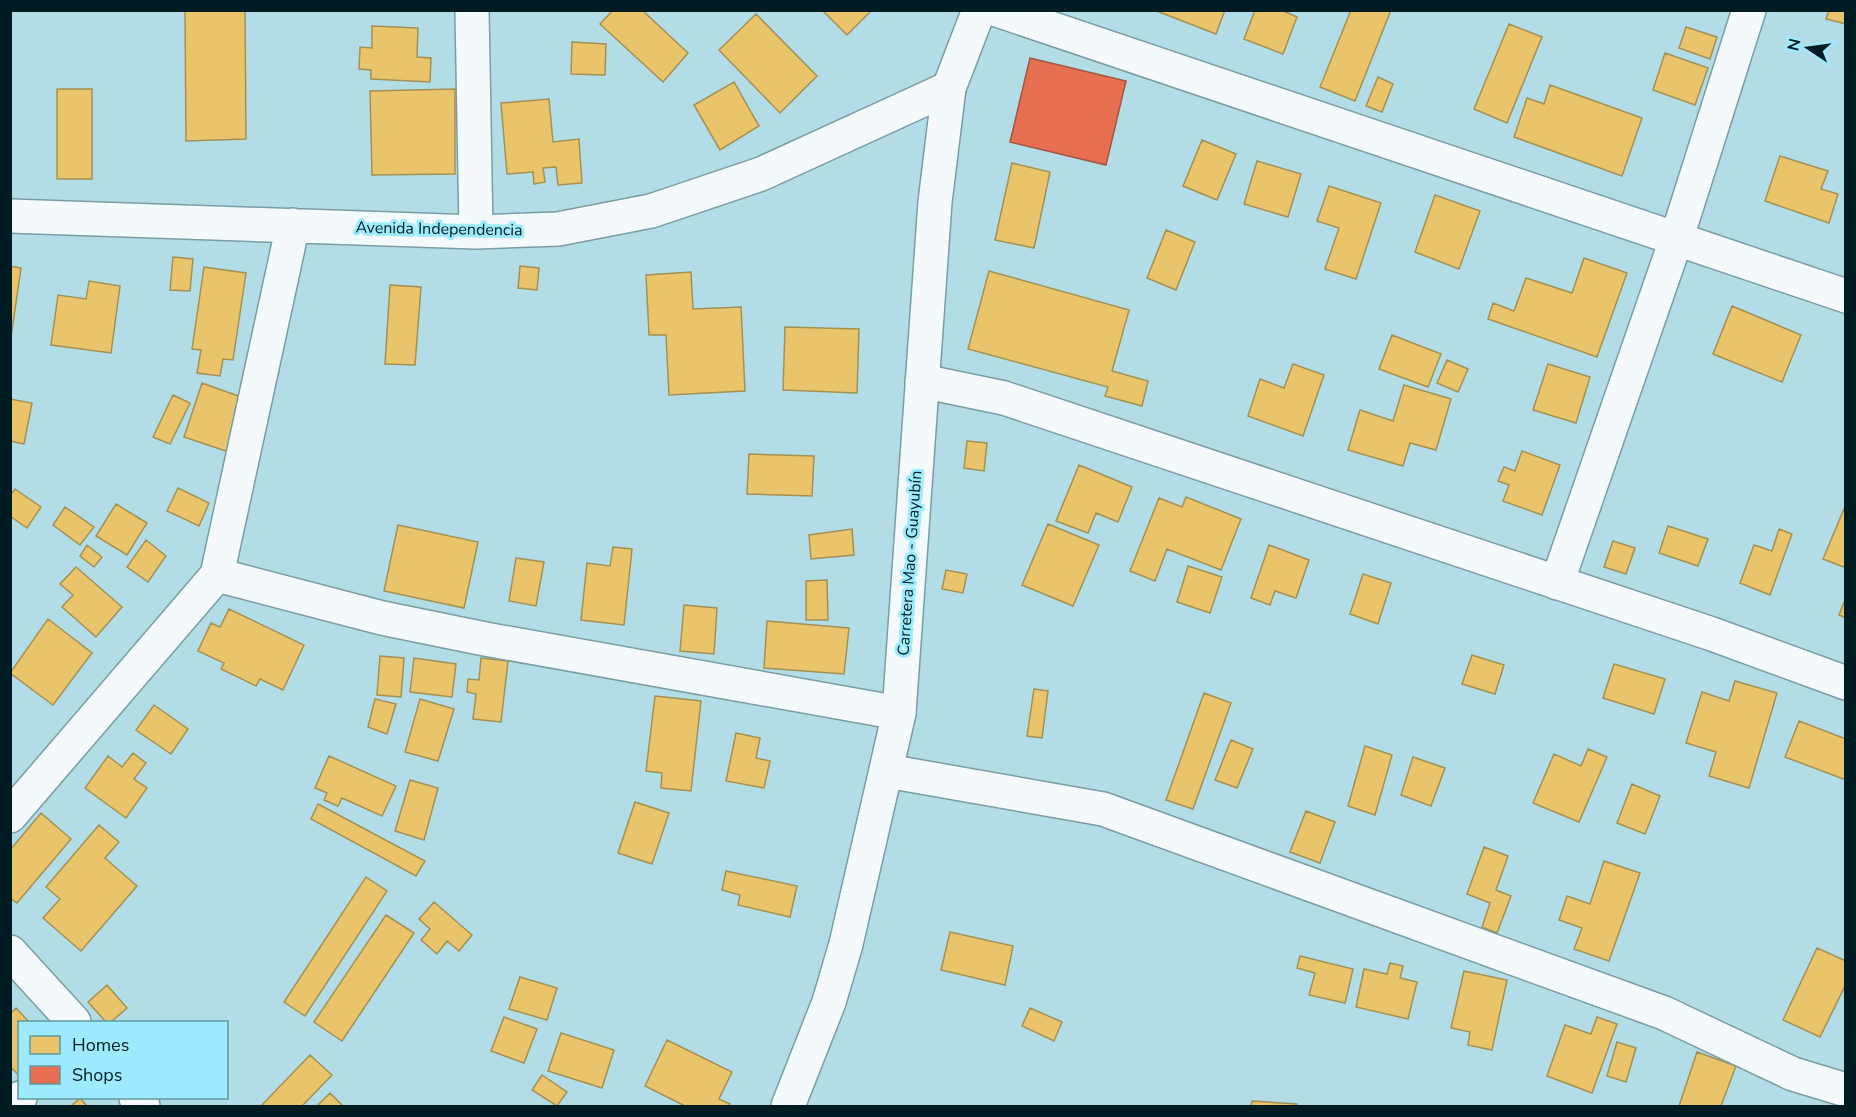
<svg xmlns="http://www.w3.org/2000/svg" width="1856" height="1117" font-family="'Nunito Sans',sans-serif">
<rect width="100%" height="100%" fill="#b3dde6"/>
<path fill="#e9c46a" stroke="#a39154" stroke-width="1.5" d="M245,10L246,139L186,141L185,11Z
M613,10H642L688,53L663,82L600,24Z
M822,10H872L847,35Z
M1154,10H1225L1216,34Z
M1255,10H1281L1297,17L1283,54L1244,39Z
M1351,10H1391L1355,101L1320,87Z
M1829,10H1846V24L1826,19Z
M756,14L817,76L780,113L719,50Z
M1509,24L1542,37L1507,123L1474,109Z
M372,26L418,28L417,57L431,58L430,82L371,79V70L359,69L360,47L372,48Z
M1686,27L1717,37L1710,59L1679,48Z
M572,42L606,44L605,75L571,74Z
M1665,53L1708,68L1695,105L1653,90Z
M1378,77L1393,84L1382,112L1366,106Z
M734,82L759,126L720,150L694,105Z
M1550,85L1642,118L1622,176L1514,137L1527,98L1544,104Z
M57,89H92V179H57Z
M455,89V174L372,175L370,91Z
M549,99L553,142L579,139L582,183L558,185L556,167L543,168L545,182L534,184L533,172L507,174L501,103Z
M1202,140L1236,154L1217,200L1183,186Z
M1780,156L1828,171L1821,189L1838,194L1829,223L1765,201Z
M1257,161L1301,174L1288,217L1244,204Z
M1012,163L1050,172L1034,248L995,240Z
M1329,186L1381,203L1356,279L1325,269L1339,228L1317,221Z
M1435,195L1480,211L1459,269L1415,252Z
M1166,230L1195,242L1176,290L1147,278Z
M173,257L193,259L190,291L170,290Z
M1584,258L1627,273L1597,357L1488,319L1493,303L1514,311L1526,278L1572,293Z
M10,266L21,268L10,344Z
M520,266L539,268L537,290L518,288Z
M204,267L246,273L233,360L223,359L220,376L197,373L201,350L192,349Z
M989,271L1129,310L1112,371L1148,381L1142,406L1105,396L1108,387L968,349Z
M691,272L693,309L741,307L745,391L669,395L666,335H649L646,275Z
M89,281L120,286L111,353L51,345L58,295L86,299Z
M390,285L421,287L415,365L385,364Z
M1732,306L1801,335L1782,382L1713,354Z
M785,327L859,329L857,393L783,390Z
M1392,335L1441,354L1428,387L1379,369Z
M1447,360L1468,369L1458,392L1437,383Z
M1293,364L1324,375L1303,436L1248,416L1260,379L1284,388Z
M1548,364L1590,377L1576,423L1533,410Z
M202,383L244,398L226,451L184,437Z
M1404,385L1451,399L1436,450L1410,443L1403,466L1348,450L1360,410L1393,421Z
M173,395L190,403L170,444L153,437Z
M10,399L32,403L24,444L10,441Z
M967,441L987,443L984,471L964,468Z
M1522,451L1560,465L1542,515L1503,501L1509,485L1498,481L1504,467L1515,471Z
M749,454L814,456L812,496L747,494Z
M1079,465L1132,487L1118,522L1096,513L1088,533L1056,521Z
M178,488L209,503L199,526L167,511Z
M15,489L41,507L27,528L10,516V496Z
M1186,497L1241,519L1221,570L1167,549L1155,581L1130,571L1159,498L1182,507Z
M116,504L147,523L127,555L96,536Z
M1846,504V568L1823,559Z
M65,507L94,527L80,545L53,525Z
M1048,524L1099,545L1073,606L1022,585Z
M398,525L478,542L464,608L384,591Z
M1668,526L1708,539L1698,566L1659,553Z
M852,529L854,555L811,559L809,535Z
M1779,529L1792,534L1770,595L1740,583L1754,545L1772,551Z
M146,540L166,556L148,582L127,567Z
M1613,541L1635,548L1626,574L1604,567Z
M87,545L102,557L94,567L80,556Z
M1269,545L1309,560L1296,598L1275,591L1270,605L1251,598Z
M613,547L632,549L624,625L581,620L587,563L610,566Z
M516,558L544,562L536,606L509,601Z
M1188,566L1222,577L1210,613L1177,602Z
M76,567L122,607L96,637L62,607L73,595L60,584Z
M946,570L967,574L963,593L942,589Z
M1363,574L1391,583L1378,624L1350,614Z
M827,580L828,620H806V581Z
M1846,597V618L1839,615Z
M684,605L717,608L714,654L680,651Z
M229,609L304,645L283,690L260,679L256,686L221,669L224,663L198,651L211,623L220,627Z
M48,619L92,653L53,705L10,673Z
M767,621L849,628L844,674L764,668Z
M1472,655L1504,665L1495,694L1462,684Z
M380,656L404,658L401,697L377,695Z
M414,658L456,664L452,697L410,692Z
M481,658L508,661L501,722L473,719L476,694L467,692L468,679L479,680Z
M1614,664L1665,679L1654,714L1603,698Z
M1735,681L1777,693L1749,788L1709,776L1716,752L1686,743L1702,692L1729,701Z
M1034,689L1048,691L1042,738L1027,736Z
M1204,693L1231,703L1193,809L1166,800Z
M655,696L701,701L691,791L661,788L662,773L646,771Z
M375,699L396,704L387,734L368,727Z
M420,699L454,709L438,761L405,752Z
M154,705L188,729L171,754L136,730Z
M1799,721L1846,739V780L1785,757Z
M736,733L760,738L756,758L770,761L764,788L726,781Z
M1231,740L1253,749L1237,788L1215,780Z
M1365,746L1392,755L1375,815L1348,806Z
M1588,749L1607,757L1579,822L1533,803L1554,754L1581,766Z
M133,753L146,763L134,779L147,788L126,818L85,788L108,756L122,767Z
M329,756L396,786L382,816L342,798L338,806L324,800L327,793L315,788Z
M1413,757L1445,768L1431,806L1401,795Z
M410,780L438,788L424,840L395,831Z
M1632,784L1660,796L1645,834L1617,823Z
M635,802L669,813L652,864L618,853Z
M318,804L425,861L416,876L311,819Z
M1306,811L1335,822L1320,863L1290,852Z
M41,813L71,839L17,903L10,898V850Z
M99,825L119,842L105,858L137,886L81,951L43,918L60,899L46,887Z
M1484,847L1508,856L1496,890L1511,896L1497,933L1482,927L1490,903L1467,894Z
M1604,861L1640,873L1609,961L1574,949L1582,928L1559,920L1567,896L1590,904Z
M726,871L797,886L790,917L738,905L740,895L722,890Z
M366,877L387,891L305,1016L284,1002Z
M434,902L472,935L459,951L447,941L437,954L421,940L430,929L419,919Z
M386,915L414,933L342,1041L314,1022Z
M950,932L1013,946L1005,985L941,970Z
M1817,948L1846,961V984L1820,1037L1783,1020Z
M1300,956L1353,969L1345,1003L1309,995L1315,973L1297,968Z
M1390,963L1403,966L1400,978L1417,982L1408,1019L1356,1007L1364,969L1387,974Z
M1464,971L1507,980L1492,1050L1468,1045L1470,1032L1451,1028Z
M520,977L557,988L547,1020L509,1009Z
M107,985L127,1008L111,1022H106L88,1002Z
M16,1008L29,1022H20V1076L10,1067V1014Z
M1030,1008L1062,1022L1054,1041L1022,1026Z
M504,1017L537,1029L524,1063L491,1051Z
M1597,1017L1617,1024L1592,1093L1547,1076L1565,1025L1591,1034Z
M561,1033L614,1050L602,1088L548,1071Z
M667,1040L732,1072L719,1099L730,1104L728,1106H685L645,1086Z
M1617,1042L1636,1048L1626,1082L1607,1076Z
M1697,1052L1736,1066L1721,1106H1679Z
M310,1055L332,1075L302,1106H261Z
M542,1075L567,1092L557,1106L532,1090Z
M330,1093L343,1106H317Z
M80,1098L87,1106H71Z
M1252,1101L1297,1104V1106H1251Z"/>
<path fill="#e76f51" stroke="#a25643" stroke-width="1.5" d="M1030,58L1126,81L1106,165L1010,142Z"/>
<g fill="none" stroke-linecap="round" stroke-linejoin="round">
<g stroke="#7a9da4" stroke-width="36">
<path id="street" d="M472,10L476,232
M997,10L1846,296
M10,216L476,232L558,229L651,211L761,174L949,88
M922,381L1004,398L1712,634L1846,683
M217,575L382,618L485,639L899,713
M1557,583L1677,237L1749,10
M887,771L1103,809L1664,1013L1793,1074L1846,1090
M10,816L217,575L293,225
M10,952L74,1022
M136,1098L143,1106
M10,1106L20,1098"/>
</g>
<g stroke="#7a9da4" stroke-width="36">
<path id="secondary" d="M788,1106L829,1002L846,944L899,713L935,202L949,88L979,10"/>
</g>
<use href="#street" stroke="#f4fafb" stroke-width="33"/>
<use href="#secondary" stroke="#f4fafb" stroke-width="33"/>
</g>
<g text-anchor="middle" stroke-width="6" stroke-linejoin="round" paint-order="stroke">
<g font-size="16" fill="#001b22" stroke="#9debfc">
<text transform="translate(439 228) rotate(1)" y="6">Avenida Independencia</text>
<text transform="translate(909 563) rotate(-86)" y="6">Carretera Mao - Guayubín</text>
</g>
</g>
<rect width="1856" height="1117" fill="none" stroke="#001b22" stroke-width="24"/>
<rect x="18" y="1021" width="210" height="78" fill="#9debfc" stroke="#5e98a5" stroke-width="1.5"/>
<rect x="30" y="1036" width="30" height="18" fill="#e9c46a" stroke="#5e98a5" stroke-width="1.5"/>
<text x="72" y="1051" font-size="18" fill="#001b22">Homes</text>
<rect x="30" y="1066" width="30" height="18" fill="#e76f51" stroke="#5e98a5" stroke-width="1.5"/>
<text x="72" y="1081" font-size="18" fill="#001b22">Shops</text>
<g transform="translate(1808 48) rotate(283)" stroke="#9debfc" stroke-width="4.5" paint-order="stroke">
<path d="M0-4.5L10 22L0 15L-10 22Z" fill="#001b22"/>
<text y="-9" font-size="16" font-weight="bold" text-anchor="middle" fill="#001b22">N</text>
</g>
</svg>
